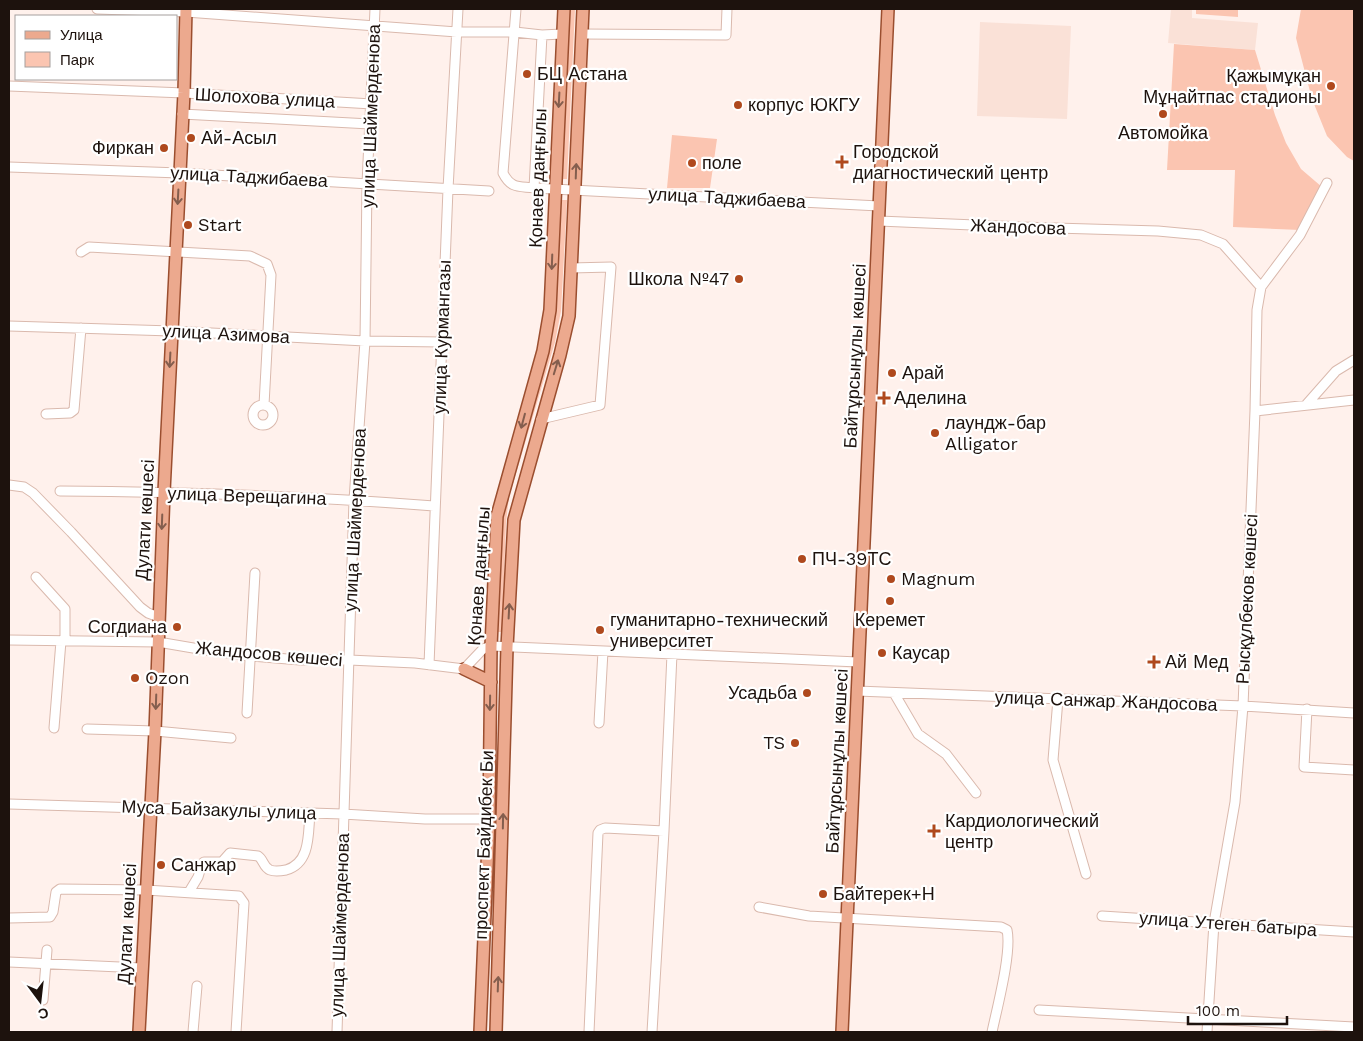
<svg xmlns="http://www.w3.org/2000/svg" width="1363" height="1041" font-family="'Work Sans',sans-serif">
<rect width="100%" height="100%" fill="#fff1ec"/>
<path fill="#fae1d7" d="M1171,9H1192V18L1258,23L1255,50L1168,43Z
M980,22L1071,26L1067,119L977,116Z"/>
<path fill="#fbc5b1" d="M569,9H575L567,179H561Z
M1196,9H1238V17L1196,14Z
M1301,9H1354V161L1347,157L1327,136L1312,99L1296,38Z
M1174,44L1255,50L1275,115L1286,143L1301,169L1322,187L1300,230L1233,227L1235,170H1167Z
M672,135L717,139L710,188H667Z
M560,200H567L561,311L555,342L509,497L506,522L502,632H498L503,522L509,488L552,341L555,311Z"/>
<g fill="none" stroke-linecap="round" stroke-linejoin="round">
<g stroke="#dab9ad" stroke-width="11">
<path id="minor" d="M97,9L186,12L457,32H515L542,35L562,34
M516,9L503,173C511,189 519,186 534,188
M582,34L726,35L727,9
M542,35L534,188L879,206
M9,86L184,93L372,104
M182,114L370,124
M9,167L180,173L489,191
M879,221L1021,227L1158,231L1201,235L1223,244L1261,287
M81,252L89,247L250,256L267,264L271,275L264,405
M9,326L172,331L365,341L443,342
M253 415a10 10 0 1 1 20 0a10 10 0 1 1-20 0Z
M1306,405L1336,371L1354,360
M1255,411L1354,400
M46,414L70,413L74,410L81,328
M541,419L600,405L611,267L571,268
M9,485L24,487L33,493L71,532L140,607L148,613L159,617
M60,491C185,492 310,496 434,506
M36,577L65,609V641
M9,640L158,642L199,649L250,656L300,660H349L415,663L464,669L483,649L491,646L858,662
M429,665L448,189L458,9
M857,691L1243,706L1354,713
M894,693L918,734L946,754L976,793
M1058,699L1053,760L1086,874
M1307,709L1304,767L1354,770
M247,713L255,573
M599,723L603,651
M54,728L61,641
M87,729L155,731L231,738
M9,804L343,814L425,819H489
M189,892L198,877L202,864L204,862H222L230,853L258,856C264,860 263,867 270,870C275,872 281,871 286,870C311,863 308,833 310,813
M759,907L809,916L1001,927L1007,930C1012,952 997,1008 992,1032
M1102,916L1354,932
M9,918L50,917L53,912L56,892L60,889L146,890L239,896L244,903L236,1032
M9,962L142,968
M43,1000L47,950
M1039,1010L1354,1027
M193,1032L197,986
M337,1032L354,500L365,341L367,184L375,9
M589,1032L598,833L600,830L605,828L664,831L672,654
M652,1032L664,831
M1207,1032L1214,923L1235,802L1243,706L1255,411L1257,310L1261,287L1300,235L1327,183"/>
</g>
<g stroke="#9b4e2f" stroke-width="14">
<path id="major" d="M464,669L491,682
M139,1032L155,731L164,492L184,93L186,9
M480,1032L489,819L491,646L497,516L543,351L550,310L564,9
M496,1032L507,647L514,520L560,355L569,316L583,9
M842,1032L888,9"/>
</g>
<use href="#minor" stroke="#fff" stroke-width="9"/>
<use href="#major" stroke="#eca98e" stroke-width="11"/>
</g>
<defs><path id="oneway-shaft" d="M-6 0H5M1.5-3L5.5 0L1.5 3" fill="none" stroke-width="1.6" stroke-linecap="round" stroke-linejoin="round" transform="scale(1.25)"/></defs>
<g stroke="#845e4e">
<use href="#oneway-shaft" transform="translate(559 100) rotate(93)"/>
<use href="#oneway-shaft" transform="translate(576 171) rotate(-88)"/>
<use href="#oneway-shaft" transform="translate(178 197) rotate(93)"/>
<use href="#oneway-shaft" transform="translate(552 262) rotate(92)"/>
<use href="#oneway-shaft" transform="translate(170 360) rotate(93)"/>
<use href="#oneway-shaft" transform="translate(556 367) rotate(-73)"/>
<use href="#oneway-shaft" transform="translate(523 421) rotate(105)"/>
<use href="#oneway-shaft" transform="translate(162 522) rotate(92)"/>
<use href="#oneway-shaft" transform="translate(509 611) rotate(-87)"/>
<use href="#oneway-shaft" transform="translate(156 702) rotate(92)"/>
<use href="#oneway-shaft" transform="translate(490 703) rotate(91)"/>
<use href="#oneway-shaft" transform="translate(503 821) rotate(-89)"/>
<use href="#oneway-shaft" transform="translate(498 984) rotate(-88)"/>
</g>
<g fill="#af491d" stroke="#fff" stroke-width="2">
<circle cx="527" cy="74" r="5"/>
<circle cx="1331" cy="86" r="5"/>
<circle cx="738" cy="105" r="5"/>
<circle cx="1163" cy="114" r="5"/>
<circle cx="191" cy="138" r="5"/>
<circle cx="164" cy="148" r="5"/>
<path d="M839.5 154.5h5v5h5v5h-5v5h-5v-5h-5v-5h5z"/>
<circle cx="692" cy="163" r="5"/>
<circle cx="188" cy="225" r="5"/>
<circle cx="739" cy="279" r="5"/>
<circle cx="892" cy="373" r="5"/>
<path d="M881.5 390.5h5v5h5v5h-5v5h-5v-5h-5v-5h5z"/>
<circle cx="935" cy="433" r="5"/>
<circle cx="802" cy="559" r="5"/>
<circle cx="891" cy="579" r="5"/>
<circle cx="890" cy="601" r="5"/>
<circle cx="177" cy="627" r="5"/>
<circle cx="600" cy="630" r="5"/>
<circle cx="882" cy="653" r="5"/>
<path d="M1151.5 654.5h5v5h5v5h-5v5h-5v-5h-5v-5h5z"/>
<circle cx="135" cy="678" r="5"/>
<circle cx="807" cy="693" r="5"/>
<circle cx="795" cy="743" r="5"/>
<path d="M931.5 823.5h5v5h5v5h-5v5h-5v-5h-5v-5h5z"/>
<circle cx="161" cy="865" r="5"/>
<circle cx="823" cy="894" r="5"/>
</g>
<g text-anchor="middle" stroke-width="4.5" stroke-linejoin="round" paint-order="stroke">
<g font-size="18" fill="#1d120d" stroke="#fff" text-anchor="start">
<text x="537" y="80">БЦ Астана</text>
<text x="1321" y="82" text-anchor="end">Қажымұқан<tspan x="1321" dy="21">Мұңайтпас стадионы</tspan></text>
<text x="748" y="111">корпус ЮКГУ</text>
<text x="1163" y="139" text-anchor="middle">Автомойка</text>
<text x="201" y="144">Ай-Асыл</text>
<text x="154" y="154" text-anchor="end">Фиркан</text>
<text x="853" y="158">Городской<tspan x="853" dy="21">диагностический центр</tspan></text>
<text x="702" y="169">поле</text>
<text x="198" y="231">Start</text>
<text x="729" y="285" text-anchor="end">Школа №47</text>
<text x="902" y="379">Арай</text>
<text x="894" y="404">Аделина</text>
<text x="945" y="429">лаундж-бар<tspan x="945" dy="21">Alligator</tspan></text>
<text x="812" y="565">ПЧ-39ТС</text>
<text x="901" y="585">Magnum</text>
<text x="610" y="626">гуманитарно-технический<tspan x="610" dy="21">университет</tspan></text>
<text x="890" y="626" text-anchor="middle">Керемет</text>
<text x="167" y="633" text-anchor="end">Согдиана</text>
<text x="892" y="659">Каусар</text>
<text x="1165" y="668">Ай Мед</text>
<text x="145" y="684">Ozon</text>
<text x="797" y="699" text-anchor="end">Усадьба</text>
<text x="785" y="749" text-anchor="end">TS</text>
<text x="945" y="827">Кардиологический<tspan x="945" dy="21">центр</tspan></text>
<text x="171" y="871">Санжар</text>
<text x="833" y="900">Байтерек+Н</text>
</g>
<g font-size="18" fill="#1d120d" stroke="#fff">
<text transform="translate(265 98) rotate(3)" y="6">Шолохова улица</text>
<text transform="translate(371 116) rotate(-88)" y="6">улица Шаймерденова</text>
<text transform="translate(249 177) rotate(3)" y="6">улица Таджибаева</text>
<text transform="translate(538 178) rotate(-88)" y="6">Қонаев даңғылы</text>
<text transform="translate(727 198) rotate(3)" y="6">улица Таджибаева</text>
<text transform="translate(1018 227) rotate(2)" y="6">Жандосова</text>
<text transform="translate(226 334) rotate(3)" y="6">улица Азимова</text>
<text transform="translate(442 337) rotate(-88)" y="6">улица Курмангазы</text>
<text transform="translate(855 356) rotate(-87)" y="6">Байтұрсынұлы көшесі</text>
<text transform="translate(247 496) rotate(2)" y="6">улица Верещагина</text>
<text transform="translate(145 520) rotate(-87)" y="6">Дулати көшесі</text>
<text transform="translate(355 520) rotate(-87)" y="6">улица Шаймерденова</text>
<text transform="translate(479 576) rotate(-86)" y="6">Қонаев даңғылы</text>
<text transform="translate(1247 599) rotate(-87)" y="6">Рысқұлбеков көшесі</text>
<text transform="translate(269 654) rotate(5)" y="6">Жандосов көшесі</text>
<text transform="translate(1106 701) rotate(2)" y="6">улица Санжар Жандосова</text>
<text transform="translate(837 761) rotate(-87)" y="6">Байтұрсынұлы көшесі</text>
<text transform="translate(219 810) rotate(2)" y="6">Муса Байзакулы улица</text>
<text transform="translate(484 845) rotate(-88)" y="6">проспект Байдибек Би</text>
<text transform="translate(127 924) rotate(-87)" y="6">Дулати көшесі</text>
<text transform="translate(1228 924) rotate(4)" y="6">улица Утеген батыра</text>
<text transform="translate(340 925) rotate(-88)" y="6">улица Шаймерденова</text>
</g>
</g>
<rect width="1363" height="1041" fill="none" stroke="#1d120d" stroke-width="20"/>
<rect x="15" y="15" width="162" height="65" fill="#ffffff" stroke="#a5a09e"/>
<rect x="25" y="31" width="25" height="8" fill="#eca98e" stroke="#a5a09e"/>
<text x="60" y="40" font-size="15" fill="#1d120d">Улица</text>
<rect x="25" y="52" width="25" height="15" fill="#fbc5b1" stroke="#a5a09e"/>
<text x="60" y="65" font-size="15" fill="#1d120d">Парк</text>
<g transform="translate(40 1001) rotate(165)" stroke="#ffffff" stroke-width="4" paint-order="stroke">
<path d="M0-4L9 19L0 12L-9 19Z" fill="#1d120d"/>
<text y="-8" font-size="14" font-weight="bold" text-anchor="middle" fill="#1d120d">С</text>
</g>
<path d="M1188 1016v8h99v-8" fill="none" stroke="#1d120d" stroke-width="2.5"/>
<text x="1196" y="1016" font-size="15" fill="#1d120d" stroke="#ffffff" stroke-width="4" paint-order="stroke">100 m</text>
</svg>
